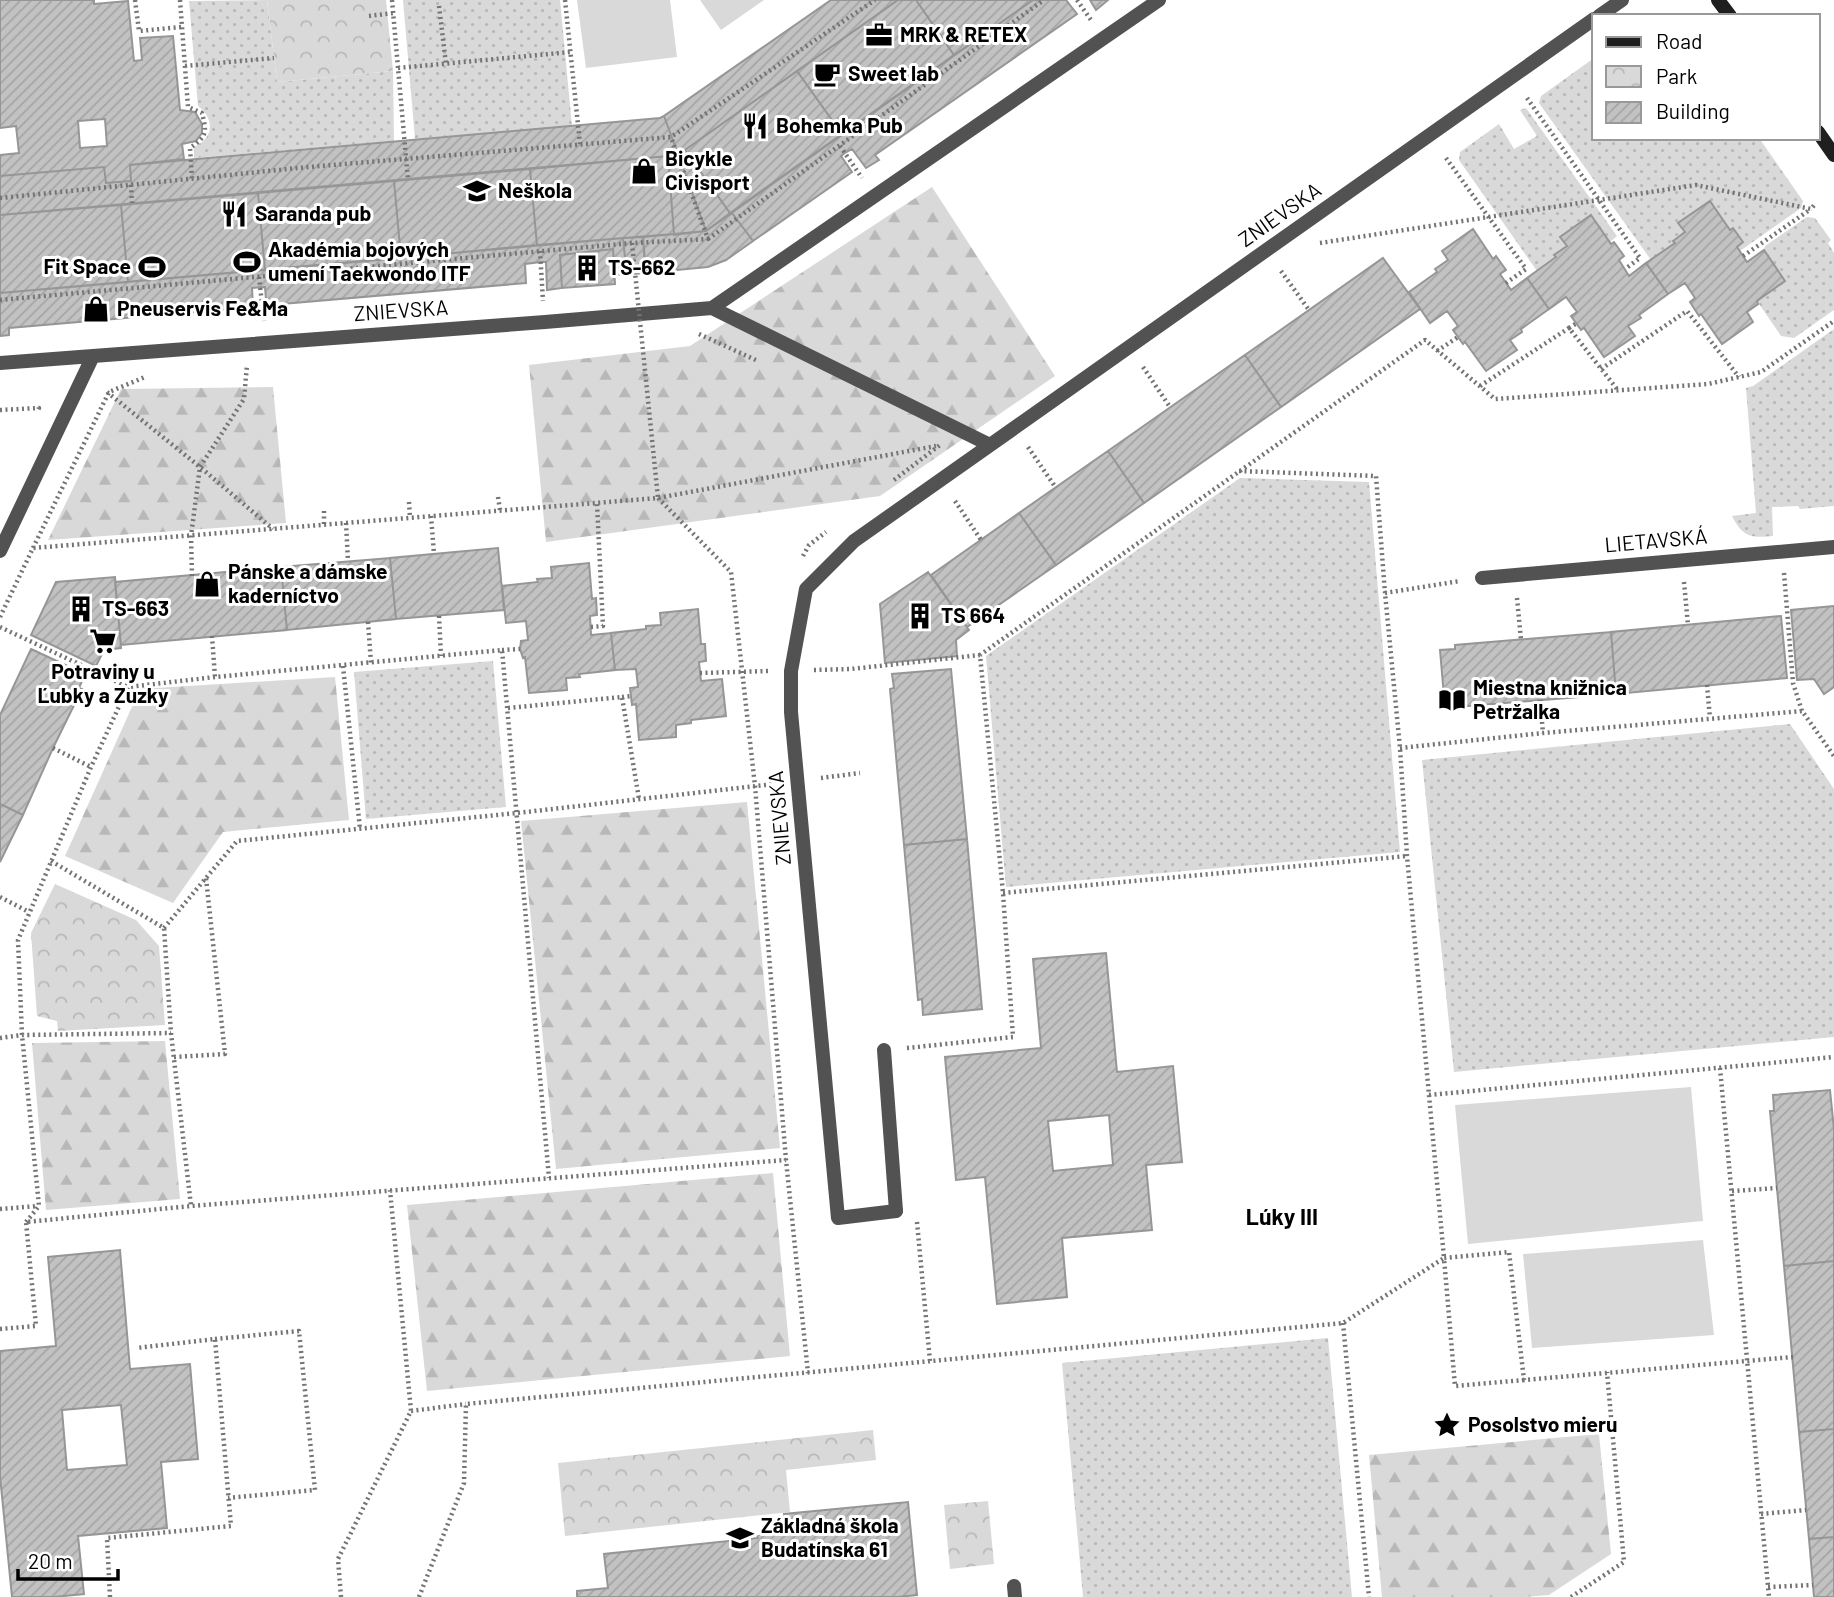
<svg xmlns="http://www.w3.org/2000/svg" width="1834" height="1597" font-family="Barlow,sans-serif">
<defs>
<pattern id="grass-dots" width="8" height="8" patternUnits="userSpaceOnUse" patternTransform="scale(1.75)"><rect width="8" height="8" fill="#d9d9d9"/><path d="M2 2h.1M6 6h.1" fill="none" stroke="#b8b8b8" stroke-width="1.8" stroke-linecap="round"/></pattern>
<pattern id="forest-firs" width="22" height="20" patternUnits="userSpaceOnUse" patternTransform="scale(1.75)"><rect width="22" height="20" fill="#d9d9d9"/><path d="M5 1l3.5 6h-7zM16 11l3.5 6h-7z" fill="#b8b8b8"/></pattern>
<pattern id="park-crowns" width="20" height="18" patternUnits="userSpaceOnUse" patternTransform="scale(1.75)"><rect width="20" height="18" fill="#d9d9d9"/><path d="M2 6a3 3 0 1 1 6 0M12 15a3 3 0 1 1 6 0" fill="none" stroke="#b8b8b8"/></pattern>
<pattern id="building-hatch" width="6" height="6" patternUnits="userSpaceOnUse" patternTransform="scale(1.75)"><rect width="6" height="6" fill="#c2c2c2"/><path d="M-1 1l2-2M0 6l6-6M5 7l2-2" fill="none" stroke="#a5a5a5"/></pattern>
</defs>
<rect width="100%" height="100%" fill="#fff"/>
<path fill="url(#grass-dots)" d="M267,0L277,82L393,71L394,141L194,158V147C214,138 215,119 198,106L189,1Z
M403,0H560L572,126L415,139Z
M1594,58V138H1759L1803,201L1801,208L1740,251L1737,247L1742,242L1730,230L1710,201L1679,222L1685,232L1673,240L1675,243L1651,260L1539,103L1541,96Z
M1526,108L1617,236L1610,242L1591,215L1560,237L1567,246L1555,254L1556,257L1537,271L1459,160L1460,152L1499,124L1514,149L1537,136L1520,110Z
M1807,217L1815,218L1831,240L1828,243L1834,253V310L1794,338L1781,336L1757,301L1785,281L1764,250L1765,246Z
M1834,329V506L1800,509L1798,506L1772,507L1773,536C1750,538 1743,537 1732,516L1756,513L1746,388L1753,386Z
M1240,478L1369,482L1400,852L1006,887L986,656Z
M493,661L506,807L366,819L354,672Z
M1790,724L1834,789V1037L1454,1072L1422,760Z
M1328,1338L1352,1597H1083L1062,1363Z"/>
<path fill="url(#forest-firs)" d="M932,187L1055,376L880,496L546,542L529,365L690,346Z
M273,387L286,523L48,540L121,389Z
M335,677L349,820L223,832L173,903L65,856L140,689Z
M747,802L780,1148L556,1169L521,821Z
M165,1041L180,1199L46,1210L32,1043Z
M773,1173L790,1356L427,1391L407,1205Z
M1599,1434L1611,1554L1549,1595L1525,1597H1382L1369,1455Z"/>
<path fill="url(#park-crowns)" d="M267,0H386L393,71L277,82Z
M55,884L136,920L159,946L165,1025L58,1031L57,1021L37,1016L31,933Z
M873,1430L876,1460L786,1470L790,1512L565,1536L558,1463Z
M988,1501L994,1564L950,1569L944,1505Z"/>
<path fill="#d9d9d9" d="M577,0H670L677,57L586,68Z
M700,0H764L721,30Z
M1691,1087L1703,1221L1468,1244L1455,1105Z
M1703,1240L1714,1335L1532,1348L1523,1254Z"/>
<path fill="url(#building-hatch)" stroke="#969696" stroke-width="2" fill-rule="evenodd" d="M0,0H94V4L128,1L134,61L142,60L140,38L173,36L180,110L195,112L202,124V133L196,141L182,144L184,159L130,165L131,181L106,183L104,167L0,176V155L19,153L16,126L0,128ZM105,119L107,146L80,148L78,121Z
M831,0H898L685,150L730,213L706,231L664,116Z
M898,0H916L954,55L842,134L797,71Z
M916,0H1033L954,55Z
M1033,0H1066L1077,14L875,155L879,160L866,168L852,149L845,153L841,156L852,172L753,241L732,213L730,214Z
M1090,0H1108L1096,10Z
M797,71L842,134L730,213L685,150Z
M664,116L706,231L674,235L668,156L0,215V176L104,167L106,183L131,181L130,165L660,118Z
M668,156L674,234L537,245L530,169Z
M530,169L537,245L401,258L394,181Z
M394,181L401,258L265,270L258,193Z
M258,193L265,270L128,282L121,205Z
M1710,201L1730,230L1733,228L1743,242L1737,247L1747,262L1764,250L1785,281L1757,301L1758,304L1747,312L1753,322L1722,344L1701,314L1699,316L1690,302L1695,298L1685,283L1668,294L1646,263L1675,243L1673,241L1685,232L1678,223Z
M121,205L128,282L0,293V215Z
M732,213L753,241L726,260L708,267L646,273L643,237L706,231Z
M1591,215L1611,244L1614,242L1624,256L1619,260L1629,276L1646,263L1668,294L1639,315L1641,318L1628,326L1635,336L1604,357L1584,328L1581,330L1571,316L1577,312L1566,297L1549,309L1527,278L1556,257L1554,255L1567,246L1560,237Z
M1473,229L1493,259L1496,256L1506,270L1500,274L1511,290L1527,278L1549,309L1521,329L1522,332L1510,340L1517,350L1486,371L1465,342L1463,344L1453,330L1458,326L1447,311L1430,323L1409,292L1437,272L1435,269L1448,260L1442,251Z
M643,237L645,267L626,268L623,238Z
M623,238L626,268L645,267L646,273L615,275L613,249L560,255L562,288L547,290L546,262H541L525,264L526,283L282,304V311L267,312L265,287L252,288L253,307L9,328V335L0,336V293Z
M613,249L615,284L562,288L560,255Z
M1383,258L1420,309L1281,407L1245,355Z
M1245,355L1281,407L1144,503L1108,451Z
M1108,451L1144,503L1056,565L1019,513Z
M1019,513L1056,565L967,627L931,575Z
M498,548L504,610L396,619L390,558Z
M390,558L396,619L287,630L281,567Z
M589,563L592,599L596,598L597,615L590,616L591,635L611,633L615,670L579,674L580,677L566,678L567,690L529,693L525,657L523,658L520,649L521,641L528,640L526,621L506,623L502,586L538,582L537,579L552,578L551,567Z
M281,567L287,630L121,645L115,582Z
M928,572L969,630L956,640L957,656L885,663L880,604Z
M115,577L121,648L104,650L96,666L31,635L56,582Z
M1834,606V687L1824,694L1814,679L1797,680L1791,610Z
M698,609L701,644H705L706,661L699,662L701,681L722,679L726,716L691,720V723L676,725V737L639,740L636,704L632,705L630,688L638,687L636,669L615,670L611,633L646,629V626L661,625L660,613Z
M1781,616L1787,678L1616,694L1611,632Z
M1611,632L1616,694L1445,708L1440,650L1455,649V645Z
M31,649L85,674L79,688L82,689L53,748L23,815L0,804V715Z
M951,669L967,839L904,845L890,689L894,688L892,674Z
M0,804L23,815L0,862Z
M967,839L982,1009L923,1015L922,999L918,1000L904,845Z
M1106,953L1117,1072L1173,1066L1182,1162L1146,1165L1152,1230L1062,1238L1067,1297L997,1304L985,1177L956,1180L945,1057L1041,1048L1033,959ZM1109,1115L1113,1165L1053,1171L1048,1121Z
M1830,1090L1834,1129V1261L1784,1266L1770,1111H1774L1773,1095Z
M120,1250L130,1369L190,1364L198,1459L161,1462L167,1528L78,1536L84,1594L54,1597H12L0,1476V1351L56,1346L48,1257ZM121,1405L127,1465L67,1470L62,1410Z
M1834,1261V1429L1799,1432L1784,1266Z
M1834,1429V1537L1809,1539L1799,1432Z
M908,1502L917,1595L898,1597H577V1591L608,1588L604,1554L758,1538L757,1535L785,1533L784,1514Z
M1834,1537V1597H1814L1809,1539Z"/>
<g fill="none" stroke-linecap="round" stroke-linejoin="round">
<path stroke="#747474" stroke-width="4.5" stroke-dasharray="2 3.5" stroke-linecap="butt" d="M135,0L139,31L182,27
M180,0L188,107L202,113C207,133 207,136 190,148L192,178
M392,0L408,180
M565,0L580,144
M1077,0L1091,20
M439,6L446,64
M369,16L394,13
M185,66L274,58
M398,68L571,52
M1527,98L1640,258L1625,269
M840,146L862,178
M1446,158L1526,269L1506,283
M131,185L132,203
M0,198L308,167L671,137L875,0
M708,239L1044,0
M1320,243L1696,185L1811,209L1815,204
M540,251L543,301
M1743,256L1811,209
M1281,271L1309,310
M259,277L264,321
M0,300L632,243L708,239L671,137
M1569,328L1577,323
M699,334L758,361
M1437,351L1458,337
M1143,367L1170,407
M1601,369L1687,311L1739,377
M1480,386L1569,328L1617,389
M107,392L200,467L273,529
M0,410L39,408L38,410
M1028,447L1056,488
M1239,471L1376,476L1385,593
M894,480L940,445
M498,497L500,510
M658,498L731,572L755,786L786,1160L808,1373
M955,501L981,540
M409,502L410,518
M324,511V525
M431,516L434,554
M346,523L348,561
M33,548L109,392L145,377
M803,556L809,545L826,532
M1784,573L1793,683L1802,711
M192,576L191,536L200,467L244,399L247,365
M1684,582L1688,625
M1517,598L1521,640
M439,616L441,656
M0,617L33,548L658,498L936,446
M368,622L371,663
M0,627L128,687
M591,627L603,626L597,504
M212,636L215,677
M502,650L520,649
M343,666L360,829
M814,670L851,669L980,655
M700,673L770,671
M1707,685L1710,718
M622,697L631,696
M1540,700L1543,733
M508,708L622,697L639,799
M53,748L91,767
M1400,748L1543,733L1802,711L1834,756
M821,778L860,773
M51,861L164,928L171,1033L191,1206
M1003,893L1407,856
M0,897L29,912
M164,928L237,841L517,813L774,784
M0,1038L22,1035L171,1033
M907,1048L1013,1037L1003,893L980,655L1425,340L1495,399L1708,384L1761,372L1834,321
M174,1057L225,1054L206,878
M1720,1068L1769,1597
M1429,1095L1834,1057
M1732,1191L1777,1188
M0,1209L38,1206
M26,1222L39,1206L22,1035L18,940L91,767L128,687L215,677L502,650L549,1178
M917,1222L930,1361
M1343,1323L1369,1597
M0,1329L36,1326L26,1222L191,1206L786,1160
M215,1339L299,1331L315,1490L228,1498
M1524,1380L1455,1386L1444,1258L1509,1252L1524,1380L1793,1357
M411,1411L466,1404
M1761,1514L1806,1510
M1768,1587L1813,1585
M110,1597L107,1538L231,1526L215,1339L136,1348
M341,1597L338,1559L411,1411L390,1190
M419,1597L464,1483L466,1404L1343,1323L1444,1258L1407,856L1400,748L1385,593L1460,581
M1571,1597L1624,1562L1607,1372"/>
<path stroke="#525252" stroke-width="14" d="M884,1050L896,1211
M1014,1586L1015,1597"/>
<path stroke="#525252" stroke-width="14" d="M1599,16L1622,0
M712,308L990,445
M0,363L93,356
M0,551L93,356L545,322L712,308L1159,0
M1482,578L1834,547
M896,1211L838,1218L791,712V671L806,589L854,541L1594,19"/>
<path stroke="#1f1f1f" stroke-width="14" d="M1718,0L1730,16
M1818,132L1834,155"/>
<path stroke="#747474" stroke-width="4.5" stroke-dasharray="2 3.5" stroke-linecap="butt" d="M632,243L658,498"/>
</g>
<defs>
<g id="office-bare" transform="scale(2.1)"><path d="M-6-3h4V-5.5h4V-3h4V5H-6ZM-1-4.5V-3h2v-1.5ZM-6 0V1H6V0Z" fill="#000" stroke="#fff" stroke-width="2.5" paint-order="stroke"/></g>
<g id="cafe-bare" transform="scale(2.1)"><path d="M-5.5-4.5H6V0H3Q3 3.5 0 3.5H-2.5Q-5.5 3.5-5.5 0ZM3-3.2v2h1.7v-2ZM-6 4.5H4V6H-6Z" fill="#000" stroke="#fff" stroke-width="2.5" paint-order="stroke"/></g>
<g id="restaurant-bare" transform="scale(2.1)"><path d="M-5-6h1v4h1v-4h1v4h1v-4h1v5L-1.5 .5V6h-2V.5L-5-1ZM5-6V6H3V1.5H1.5Q1.5-4 5-6Z" fill="#000" stroke="#fff" stroke-width="2.5" paint-order="stroke"/></g>
<g id="shop-bare" transform="scale(2.1)"><path d="M-5-2.5h2.3a2.7 3.5 0 0 1 5.4 0H5L5.5 6h-11ZM-1.5-2.5h3a1.5 2.3 0 0 0-3 0Z" fill="#000" stroke="#fff" stroke-width="2.5" paint-order="stroke"/></g>
<g id="school-bare" transform="scale(2.1)"><path d="M0-5L7-2L0 1L-7-2ZM-4 1L0 2.5L4 1V4Q0 6-4 4Z" fill="#000" stroke="#fff" stroke-width="2.5" paint-order="stroke"/></g>
<g id="stadium-bare" transform="scale(2.1)"><path d="M0-5a6.5 5 0 1 0 0 10a6.5 5 0 1 0 0-10ZM-3.5-1.8h7v3.6h-7Z" fill="#000" stroke="#fff" stroke-width="2.5" paint-order="stroke"/></g>
<g id="building-bare" transform="scale(2.1)"><path d="M-4-6H4V6H1V3H-1V6H-4ZM-2.5-4.3h1.7v1.8h-1.7ZM.8-4.3h1.7v1.8H.8ZM-2.5-1h1.7V.8h-1.7ZM.8-1h1.7V.8H.8Z" fill="#000" stroke="#fff" stroke-width="2.5" paint-order="stroke"/></g>
<g id="supermarket-bare" transform="scale(2.1)"><path d="M-6-5.5h2.5l.6 2H6L4.5 2H-2.5L-4.4-4H-6ZM-1.5 3.2a1.3 1.3 0 1 0 .1 0ZM3 3.2a1.3 1.3 0 1 0 .1 0Z" fill="#000" stroke="#fff" stroke-width="2.5" paint-order="stroke"/></g>
<g id="library-bare" transform="scale(2.1)"><path d="M-6-4Q-3-5.5-.7-3.5V5Q-3 3-6 4ZM6-4Q3-5.5 .7-3.5V5Q3 3 6 4Z" fill="#000" stroke="#fff" stroke-width="2.5" paint-order="stroke"/></g>
<g id="sight-bare" transform="scale(2.1)"><path d="M0-6L1.8-2.2L6-1.7L2.9 1.2L3.7 5.4L0 3.3L-3.7 5.4L-2.9 1.2L-6-1.7L-1.8-2.2Z" fill="#000" stroke="#fff" stroke-width="2.5" paint-order="stroke"/></g>
</defs>
<g fill-rule="evenodd">
<use href="#office-bare" x="879" y="35"/>
<use href="#cafe-bare" x="827" y="74"/>
<use href="#restaurant-bare" x="755" y="126"/>
<use href="#shop-bare" x="644" y="171"/>
<use href="#school-bare" x="477" y="191"/>
<use href="#restaurant-bare" x="234" y="214"/>
<use href="#stadium-bare" x="247" y="262"/>
<use href="#stadium-bare" x="152" y="267"/>
<use href="#building-bare" x="587" y="268"/>
<use href="#shop-bare" x="96" y="309"/>
<use href="#shop-bare" x="207" y="584"/>
<use href="#building-bare" x="81" y="609"/>
<use href="#building-bare" x="920" y="616"/>
<use href="#supermarket-bare" x="103" y="641"/>
<use href="#library-bare" x="1452" y="700"/>
<use href="#sight-bare" x="1447" y="1425"/>
<use href="#school-bare" x="740" y="1538"/>
</g>
<g text-anchor="middle" stroke-width="6" stroke-linejoin="round" paint-order="stroke">
<g font-size="21" font-weight="bold" fill="#000" stroke="#fff" text-anchor="start">
<text x="900" y="42">MRK &amp; RETEX</text>
<text x="848" y="81">Sweet lab</text>
<text x="776" y="133">Bohemka Pub</text>
<text x="665" y="166">Bicykle<tspan x="665" dy="24">Civisport</tspan></text>
<text x="498" y="198">Neškola</text>
<text x="255" y="221">Saranda pub</text>
<text x="268" y="257">Akadémia bojových<tspan x="268" dy="24">umení Taekwondo ITF</tspan></text>
<text x="131" y="274" text-anchor="end">Fit Space</text>
<text x="608" y="275">TS-662</text>
<text x="117" y="316">Pneuservis Fe&amp;Ma</text>
<text x="228" y="579">Pánske a dámske<tspan x="228" dy="24">kaderníctvo</tspan></text>
<text x="102" y="616">TS-663</text>
<text x="941" y="623">TS 664</text>
<text x="103" y="679" text-anchor="middle">Potraviny u<tspan x="103" dy="24">Ľubky a Zuzky</tspan></text>
<text x="1473" y="695">Miestna knižnica<tspan x="1473" dy="24">Petržalka</tspan></text>
<text x="1468" y="1432">Posolstvo mieru</text>
<text x="761" y="1533">Základná škola<tspan x="761" dy="24">Budatínska 61</tspan></text>
</g>
<g font-size="21" fill="#000" stroke="#fff">
<text transform="translate(1280 215) rotate(-35)" y="7">ZNIEVSKA</text>
<text transform="translate(401 311) rotate(-4)" y="7">ZNIEVSKA</text>
<text transform="translate(1656 541) rotate(-5)" y="7">LIETAVSKÁ</text>
<text transform="translate(780 818) rotate(-95)" y="7">ZNIEVSKA</text>
</g>
<g font-size="23" font-weight="bold" fill="#000" stroke="#fff">
<text x="1282" y="1225">Lúky III</text>
</g>
</g>
<rect x="1592" y="14" width="228" height="126" fill="#ffffff" stroke="#999999" stroke-width="2"/>
<rect x="1606" y="37" width="35" height="10" fill="#1f1f1f" stroke="#999999" stroke-width="2"/>
<text x="1656" y="49" font-size="21" fill="#000000">Road</text>
<rect x="1606" y="66" width="35" height="21" fill="url(#park-crowns)" stroke="#999999" stroke-width="2"/>
<text x="1656" y="84" font-size="21" fill="#000000">Park</text>
<rect x="1606" y="102" width="35" height="21" fill="url(#building-hatch)" stroke="#999999" stroke-width="2"/>
<text x="1656" y="119" font-size="21" fill="#000000">Building</text>
<path d="M18 1569v10h100v-10" fill="none" stroke="#000000" stroke-width="3.5"/>
<text x="28" y="1569" font-size="21" fill="#000000" stroke="#ffffff" stroke-width="5" paint-order="stroke">20 m</text>
</svg>
